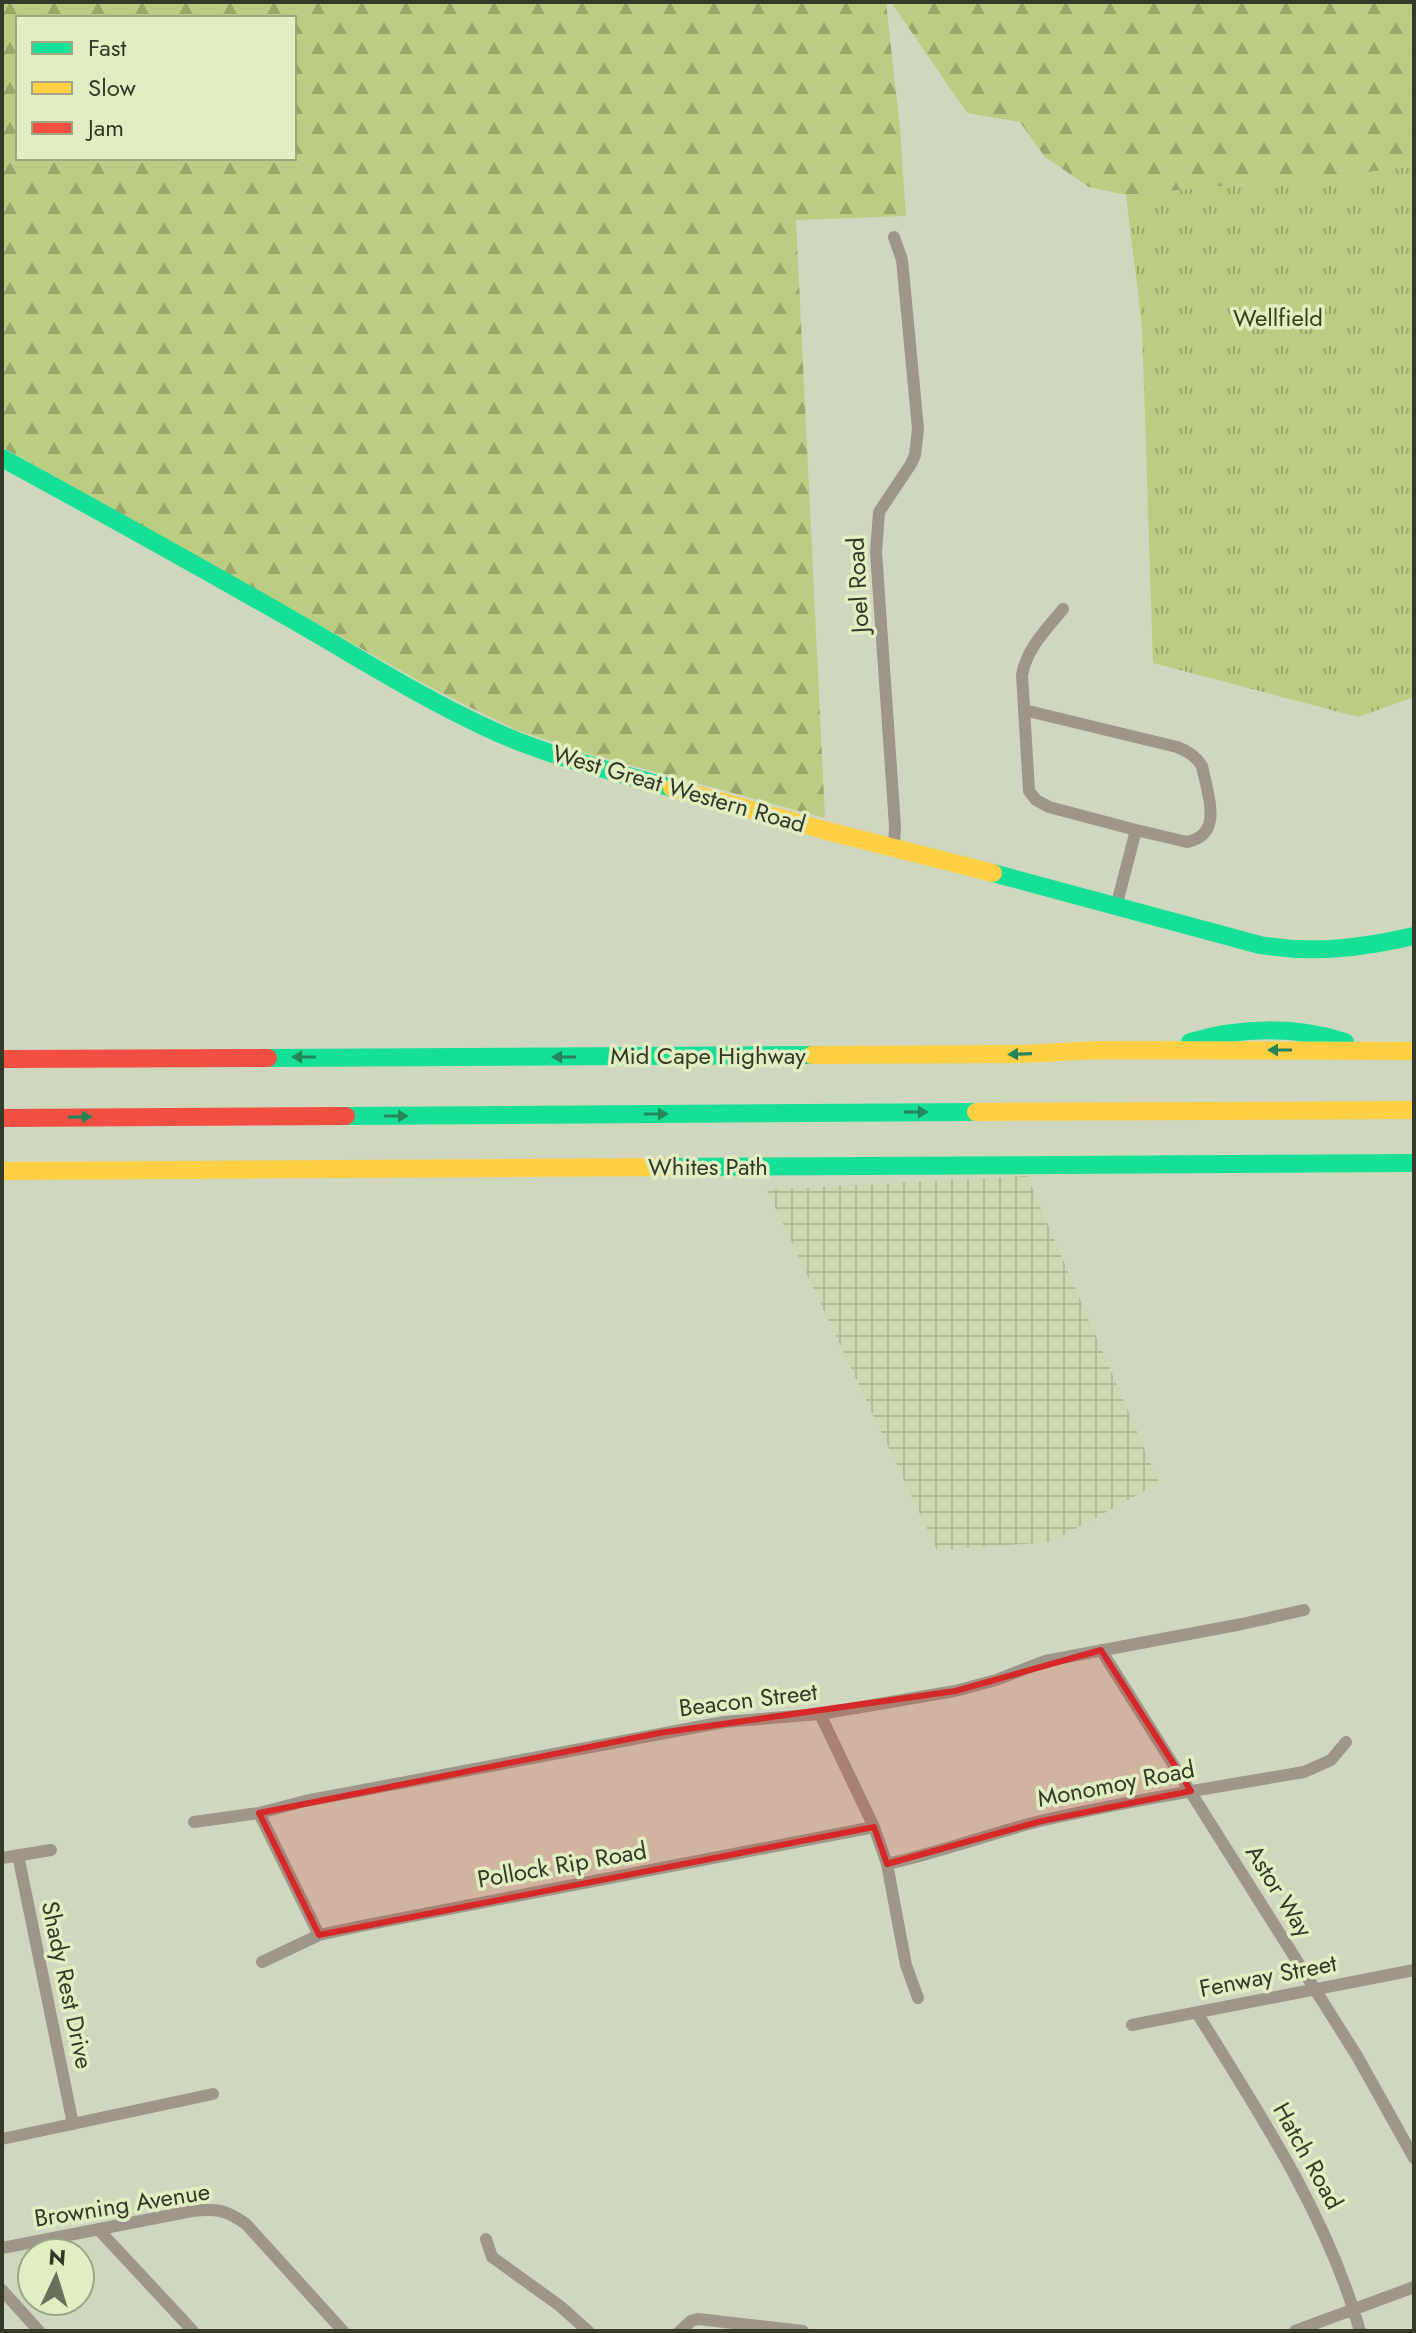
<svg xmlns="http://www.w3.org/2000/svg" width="1416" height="2333" font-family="Jost,sans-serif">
<defs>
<pattern id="industrial-grid" width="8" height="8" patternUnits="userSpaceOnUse" patternTransform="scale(2)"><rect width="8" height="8" fill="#ccd8b0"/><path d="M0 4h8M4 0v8" fill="none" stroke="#b0ba97"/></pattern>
<pattern id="forest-firs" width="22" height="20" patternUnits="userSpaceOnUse" patternTransform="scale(2)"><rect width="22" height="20" fill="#bbcd83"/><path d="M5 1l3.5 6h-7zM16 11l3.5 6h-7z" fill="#99a76b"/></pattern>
<pattern id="park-tufts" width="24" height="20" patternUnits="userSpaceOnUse" patternTransform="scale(2)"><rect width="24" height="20" fill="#bbcd83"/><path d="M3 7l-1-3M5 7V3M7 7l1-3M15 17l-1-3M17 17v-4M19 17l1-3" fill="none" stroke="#99a76b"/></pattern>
</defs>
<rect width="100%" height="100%" fill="#d0d7bf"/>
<path fill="url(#industrial-grid)" d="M1027,1176L1159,1483L1051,1542L937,1550L767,1190Z"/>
<path fill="url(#forest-firs)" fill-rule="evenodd" d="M2,2H886L900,128L906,216L796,220L825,818L589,754L516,730L437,691L2,447ZM18,18H294V158H18Z
M891,2H1414V166L1347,175L1126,195L1089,187L1045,157L1020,122L967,113Z"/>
<path fill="url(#park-tufts)" d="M1414,166V697L1358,717L1153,663L1142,327L1126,195L1347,175Z"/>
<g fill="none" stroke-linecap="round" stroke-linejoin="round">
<path stroke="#9e9688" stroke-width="12" d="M894,237L902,260L918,429L915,455L911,464L879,512L876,552L895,826L894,847
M1063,609C1046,630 1027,648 1022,675L1029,791L1036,800L1049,807L1136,830L1116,907
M1024,710L1177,747C1188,751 1196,756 1202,766C1207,792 1225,835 1187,842L1136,830
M1101,1650L1357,2056L1414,2158
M820,1714L874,1827L887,1864L906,1965L918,1998
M259,1813L319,1935
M194,1822L259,1813L305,1801L724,1722L820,1714L955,1691L996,1680L1045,1661L1242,1624L1304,1610
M18,1855L73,2124
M2,1858L51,1850
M887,1864C939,1853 988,1834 1040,1821C1127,1801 1216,1787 1304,1772L1331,1760L1346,1742
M262,1962L319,1935L361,1926L874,1827
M1197,2013C1260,2114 1327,2215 1360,2331
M1132,2025L1414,1970
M2,2139L213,2094
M98,2229L193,2331
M486,2239L492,2257L560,2306L588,2331
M2,2248L192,2211C217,2208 226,2210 246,2224L343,2331
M2,2290L39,2331
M680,2331L691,2321L698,2319L803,2331
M1295,2331L1414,2287"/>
<path stroke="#16e098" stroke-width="18" d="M2,458C101,512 200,567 298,623C359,658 419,696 483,726C542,755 609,770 672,788
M993,873L1260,945C1313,954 1362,948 1414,936
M1190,1042C1240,1027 1296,1026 1345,1042
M268,1058L812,1055
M346,1116L976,1112
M669,1167L1414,1163"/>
<path stroke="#ffcf43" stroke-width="18" d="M672,788L831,832L993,873
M812,1055L1023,1054L1098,1050L1414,1051
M976,1112L1414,1110
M2,1171L669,1167"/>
<path stroke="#f24e42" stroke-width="18" d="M2,1059L268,1058
M2,1118L346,1116"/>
</g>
<defs><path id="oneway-solid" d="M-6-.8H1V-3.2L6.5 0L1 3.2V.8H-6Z" transform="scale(2)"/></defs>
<g fill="#26845a">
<use href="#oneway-solid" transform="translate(1280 1050) rotate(-180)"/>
<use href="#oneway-solid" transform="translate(1020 1054) rotate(178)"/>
<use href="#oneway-solid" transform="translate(304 1057) rotate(180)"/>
<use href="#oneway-solid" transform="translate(564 1057) rotate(180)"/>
<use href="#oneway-solid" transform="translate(916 1112)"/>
<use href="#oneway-solid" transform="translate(656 1114)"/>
<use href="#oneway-solid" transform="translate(396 1116)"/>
<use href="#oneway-solid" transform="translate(80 1117) rotate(-1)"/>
</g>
<path fill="#d62828" fill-opacity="0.2" stroke="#d62828" stroke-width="6" stroke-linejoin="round" d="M1101,1650L1191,1791L1042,1821L887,1864L874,1827L319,1935L259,1813L659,1733L955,1691Z"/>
<g text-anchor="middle" stroke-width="7" stroke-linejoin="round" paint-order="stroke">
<g font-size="24" fill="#374211" stroke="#e1eec2">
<text x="1278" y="326">Wellfield</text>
</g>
<g font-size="24" fill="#343928" stroke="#e1eec2">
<text transform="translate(858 585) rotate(-93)" y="8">Joel Road</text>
<text transform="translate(679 789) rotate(16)" y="8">West Great Western Road</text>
<text x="708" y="1064">Mid Cape Highway</text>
<text x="708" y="1175">Whites Path</text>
<text transform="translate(748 1700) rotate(-7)" y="8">Beacon Street</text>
<text transform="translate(1116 1784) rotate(-11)" y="8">Monomoy Road</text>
<text transform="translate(562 1865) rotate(-10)" y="8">Pollock Rip Road</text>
<text transform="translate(1279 1891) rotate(58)" y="8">Astor Way</text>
<text transform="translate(1268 1976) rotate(-11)" y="8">Fenway Street</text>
<text transform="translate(67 1985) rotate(78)" y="8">Shady Rest Drive</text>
<text transform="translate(1308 2156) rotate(61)" y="8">Hatch Road</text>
<text transform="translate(122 2205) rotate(-9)" y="8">Browning Avenue</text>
</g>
</g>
<rect width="1416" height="2333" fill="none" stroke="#343928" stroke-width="8"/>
<rect x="16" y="16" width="280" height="144" fill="#e1eec2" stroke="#9ca684" stroke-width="2"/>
<rect x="32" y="42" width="40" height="12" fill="#16e098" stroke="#9ca684" stroke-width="2"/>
<text x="88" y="56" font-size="24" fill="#343928">Fast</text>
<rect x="32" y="82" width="40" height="12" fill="#ffcf43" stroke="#9ca684" stroke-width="2"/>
<text x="88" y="96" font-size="24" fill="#343928">Slow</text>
<rect x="32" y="122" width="40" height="12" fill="#f24e42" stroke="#9ca684" stroke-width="2"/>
<text x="88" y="136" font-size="24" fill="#343928">Jam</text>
<g transform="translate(56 2277) rotate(4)"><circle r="38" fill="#e1eec2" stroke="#9ca684" stroke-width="2"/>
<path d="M0-6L14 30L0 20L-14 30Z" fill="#6b705d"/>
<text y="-12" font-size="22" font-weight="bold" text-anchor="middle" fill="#343928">N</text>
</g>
</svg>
